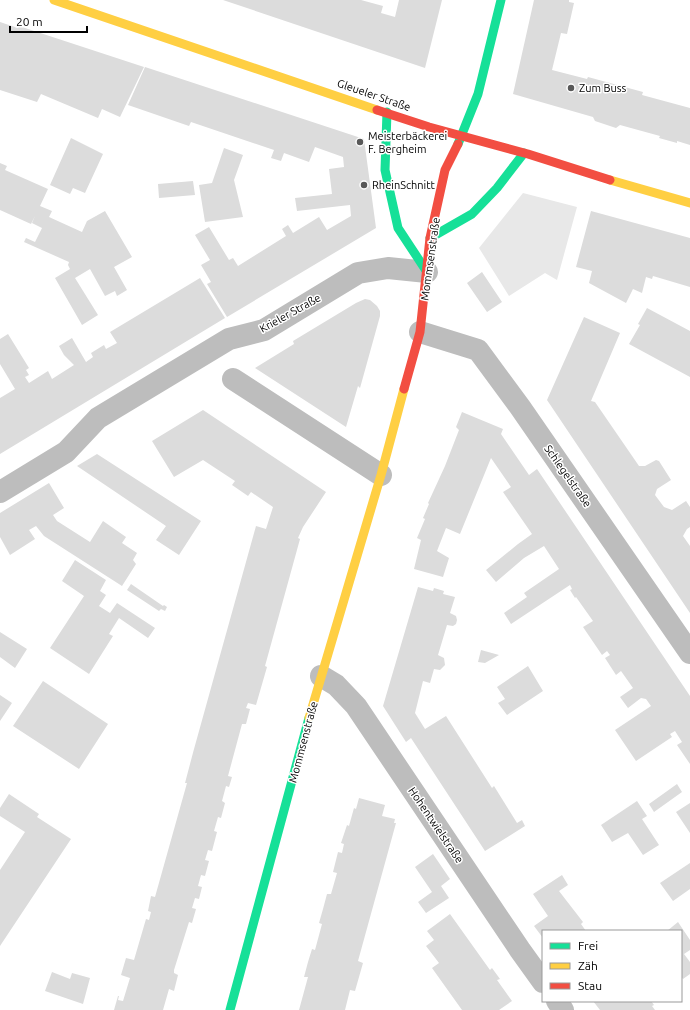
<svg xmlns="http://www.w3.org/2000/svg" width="690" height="1010" font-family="Ubuntu,sans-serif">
<rect width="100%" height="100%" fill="#fff"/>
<path fill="#e8e8e8" d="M523,193L577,207L557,280L545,273L509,296L479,248Z"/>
<path fill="#dcdcdc" d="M223,0H361L383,6L381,13L395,17L399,0H442L425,68Z
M534,0H569V2L574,3L567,34L561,33L552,70L587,79L588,77L643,92L642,95L690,108V145L677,141V143L659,138L660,136L620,125L616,128L595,121L593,117L513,94Z
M0,22L18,28L19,26L144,67L120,117L102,109L98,118L41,94L37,102L0,90Z
M145,67L364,139L376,228L227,317L207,284L211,282L201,265L210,260L195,235L209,227L229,260L233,258L238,266L286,236L282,229L288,225L293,233L319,217L327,230L351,216L350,205L297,211L295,198L332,194L329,169L344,167L343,157L315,147L309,162L284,153L281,161L271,158L274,150L191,122L189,126L128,105Z
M71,138L103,154L85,193L73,188L70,194L50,185Z
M224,148L243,155L234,180L243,217L205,222L199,185L212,183Z
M0,163L7,166L5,170L48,189L40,206L52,211L49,217L82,232L87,221L105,211L132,257L114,267L127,290L117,296L115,291L105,296L90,269L75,278L98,315L82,325L55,278L70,269L68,265L69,262L24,242L26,238L35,242L42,228L32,223L35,216L31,224L0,210Z
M193,181L195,195L159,198L158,184Z
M591,211L690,238V287L653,276L652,279L646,277L642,293L633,289L626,303L589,283L592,271L576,267Z
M482,272L502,302L487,312L467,283Z
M200,278L225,318L0,454V398L15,389L0,364V339L8,334L29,368L26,370L29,375L25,377L29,383L48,371L52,379L74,365L64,355L59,346L72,338L86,362L93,357L91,353L104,345L106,349L117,343L110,332Z
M365,299L370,300L377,306L380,311V316L360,388L358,386L346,427L255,368L294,344L293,341L356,303Z
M647,308L690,331V377L629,344L640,325L638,324Z
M584,317L620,333L591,401L595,402L639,466H645L656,460L659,461L671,480L657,489L655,495L664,507L672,510L686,501L690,507V527L687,529L683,536L690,546V613L547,400Z
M203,410L326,492L303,527L298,538L300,539L265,666L267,667L256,705L248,703L246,708L250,709L246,724H242L228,776L232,777L229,787L226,786L222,801L225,803L221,818L218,817L214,831L217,832L212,851L208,850L205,860L209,861L205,876L201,875L198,886L202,887L199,899L195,898L192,908L196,909L192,923L189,922L174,970V973L178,975L174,991L169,989L163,1010H114L118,996H119L118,1000L123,1001L130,978L121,975L126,958L134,960L146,919L149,920L151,912L148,911L151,896L155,897L187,783H185L194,749L256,526L266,529L273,507L251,492L248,496L232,485L235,481L203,460L174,477L152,441Z
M462,412L503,429L501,434L529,475L537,469L690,696V764L677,745L682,742L675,731L670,734L672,737L636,761L615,730L651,706L646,699L641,698L628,708L620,697L633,688L621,671L616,675L605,658L610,655L607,651L602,655L583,627L593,621L576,597L575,598L570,590L572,589L570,585L511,624L504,613L527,597L524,593L559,569L544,546L524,558L496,582L486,570L518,544L532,534L503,492L511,487L491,458L460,534L446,528L437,551L449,558L443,577L414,569L421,540L417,538L425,519L423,518L429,504L428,503L445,466L459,430L456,427Z
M97,454L201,521L179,555L156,540L166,526L77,466Z
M49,483L64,508L53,515L57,521L90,542L103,521L126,537L122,543L137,553L133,560L136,564L122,586L44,536L36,526L29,530L35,539L10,555L0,537V513Z
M75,560L106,580L100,591L106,595L99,606L110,613L117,603L155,628L148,638L119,618L109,634L113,636L89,674L50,648L84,596L62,581Z
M131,584L163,606L164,605L167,607L165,611L161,609L159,611L127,590Z
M418,587L433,591L434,588L444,591L443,594L455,597L450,613L456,616L457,620L456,624L453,626L447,625L438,655L444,658L445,665L440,670L434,669L430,683L423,681L415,713L425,729L446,716L492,788L494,786L517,823L522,820L525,826L485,851L411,738L406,742L383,706Z
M0,632L27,649L15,668L0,657Z
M481,650L499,655L485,663L478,662Z
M528,666L543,691L507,715L498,703L505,699L497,687Z
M43,681L108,724L79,769L13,726Z
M0,695L12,703L0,721Z
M677,784L682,792L654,812L649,804Z
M9,794L39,814L37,817L71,839L0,946V870L25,832L0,816V808Z
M359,798L385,805L382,816L395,819L394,823H396L358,961L363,963L355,991L350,990L345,1010H299L308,977H304L308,962L312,949L315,950L322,924L319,923L323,909L327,894H331L337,873L333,872L338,852L342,853L344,844L341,843L347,825L349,826L354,808L356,809Z
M637,801L647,816L642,819L659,845L643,855L628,833L612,842L601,825Z
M690,803V833L676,812Z
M433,854L450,879L441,886L449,898L426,913L418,902L432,892L415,867Z
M690,863V889L673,901L660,883Z
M562,875L568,885L559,891L583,922L581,924L586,931H543V938L534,926L548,916L533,894Z
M450,914L490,970L492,968L500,979L497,980L512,1001L499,1010H462L432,968L439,963L426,946L434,940L427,931Z
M678,922L690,940V950L684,954L690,962V974L683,979L681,976V931H667Z
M52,972L70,979L72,973L90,978L83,1004L45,991Z
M593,1001H651L654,1005L652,1006L655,1010H600Z"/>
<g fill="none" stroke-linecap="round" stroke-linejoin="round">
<path stroke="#bdbdbd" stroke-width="22" d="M420,332L478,350L520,407L690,653
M233,379L381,475
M0,492L66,452L98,418L229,339L264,330L358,273L388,268L427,272
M321,676L336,685L356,706L520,950L543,982
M557,1001L563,1010"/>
<path stroke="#16e098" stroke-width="9" d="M387,112L385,170L398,228L427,272
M458,144L478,94L501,0
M430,238L472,214L497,188L524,153
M230,1010L309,718"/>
<path stroke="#ffcf43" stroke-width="9" d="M54,0L377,110
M610,180L690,203
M309,718L381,475L404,389"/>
<path stroke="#f24e42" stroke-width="9" d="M377,110L429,127L528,154L610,180
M404,389L420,332L430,238L445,170L458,144"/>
</g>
<g fill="#595959" stroke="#fff" stroke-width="1.5">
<circle cx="571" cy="88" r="4"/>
<circle cx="360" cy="142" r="4"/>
<circle cx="364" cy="185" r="4"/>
</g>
<g text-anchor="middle" stroke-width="3" stroke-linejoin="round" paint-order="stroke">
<g font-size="11" fill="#000" stroke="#fff" text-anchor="start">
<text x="579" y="92">Zum Buss</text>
<text x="368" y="140">Meisterbäckerei<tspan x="368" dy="13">F. Bergheim</tspan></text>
<text x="372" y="189">RheinSchnitt</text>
</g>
<g font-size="11" fill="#000" stroke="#fff">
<text transform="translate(374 95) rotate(19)" y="4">Gleueler Straße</text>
<text transform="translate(430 259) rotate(-82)" y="4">Mommsenstraße</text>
<text transform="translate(290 313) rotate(-29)" y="4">Krieler Straße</text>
<text transform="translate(568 476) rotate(55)" y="4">Schlegelstraße</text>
<text transform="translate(303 742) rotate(-75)" y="4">Mommsenstraße</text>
<text transform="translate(436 825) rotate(56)" y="4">Hohentwielstraße</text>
</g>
</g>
<rect x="542" y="930" width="140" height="72" fill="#ffffff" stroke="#999999"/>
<rect x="550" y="943" width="20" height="6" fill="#16e098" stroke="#999999"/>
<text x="578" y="950" font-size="12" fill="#000000">Frei</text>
<rect x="550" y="963" width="20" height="6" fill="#ffcf43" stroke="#999999"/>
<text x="578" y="970" font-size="12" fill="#000000">Zäh</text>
<rect x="550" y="983" width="20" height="6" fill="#f24e42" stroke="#999999"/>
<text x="578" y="990" font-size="12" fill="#000000">Stau</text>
<path d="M10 26v6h77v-6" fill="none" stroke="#000000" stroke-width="2"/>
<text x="16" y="26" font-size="12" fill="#000000" stroke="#ffffff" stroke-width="3" paint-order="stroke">20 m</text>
</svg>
